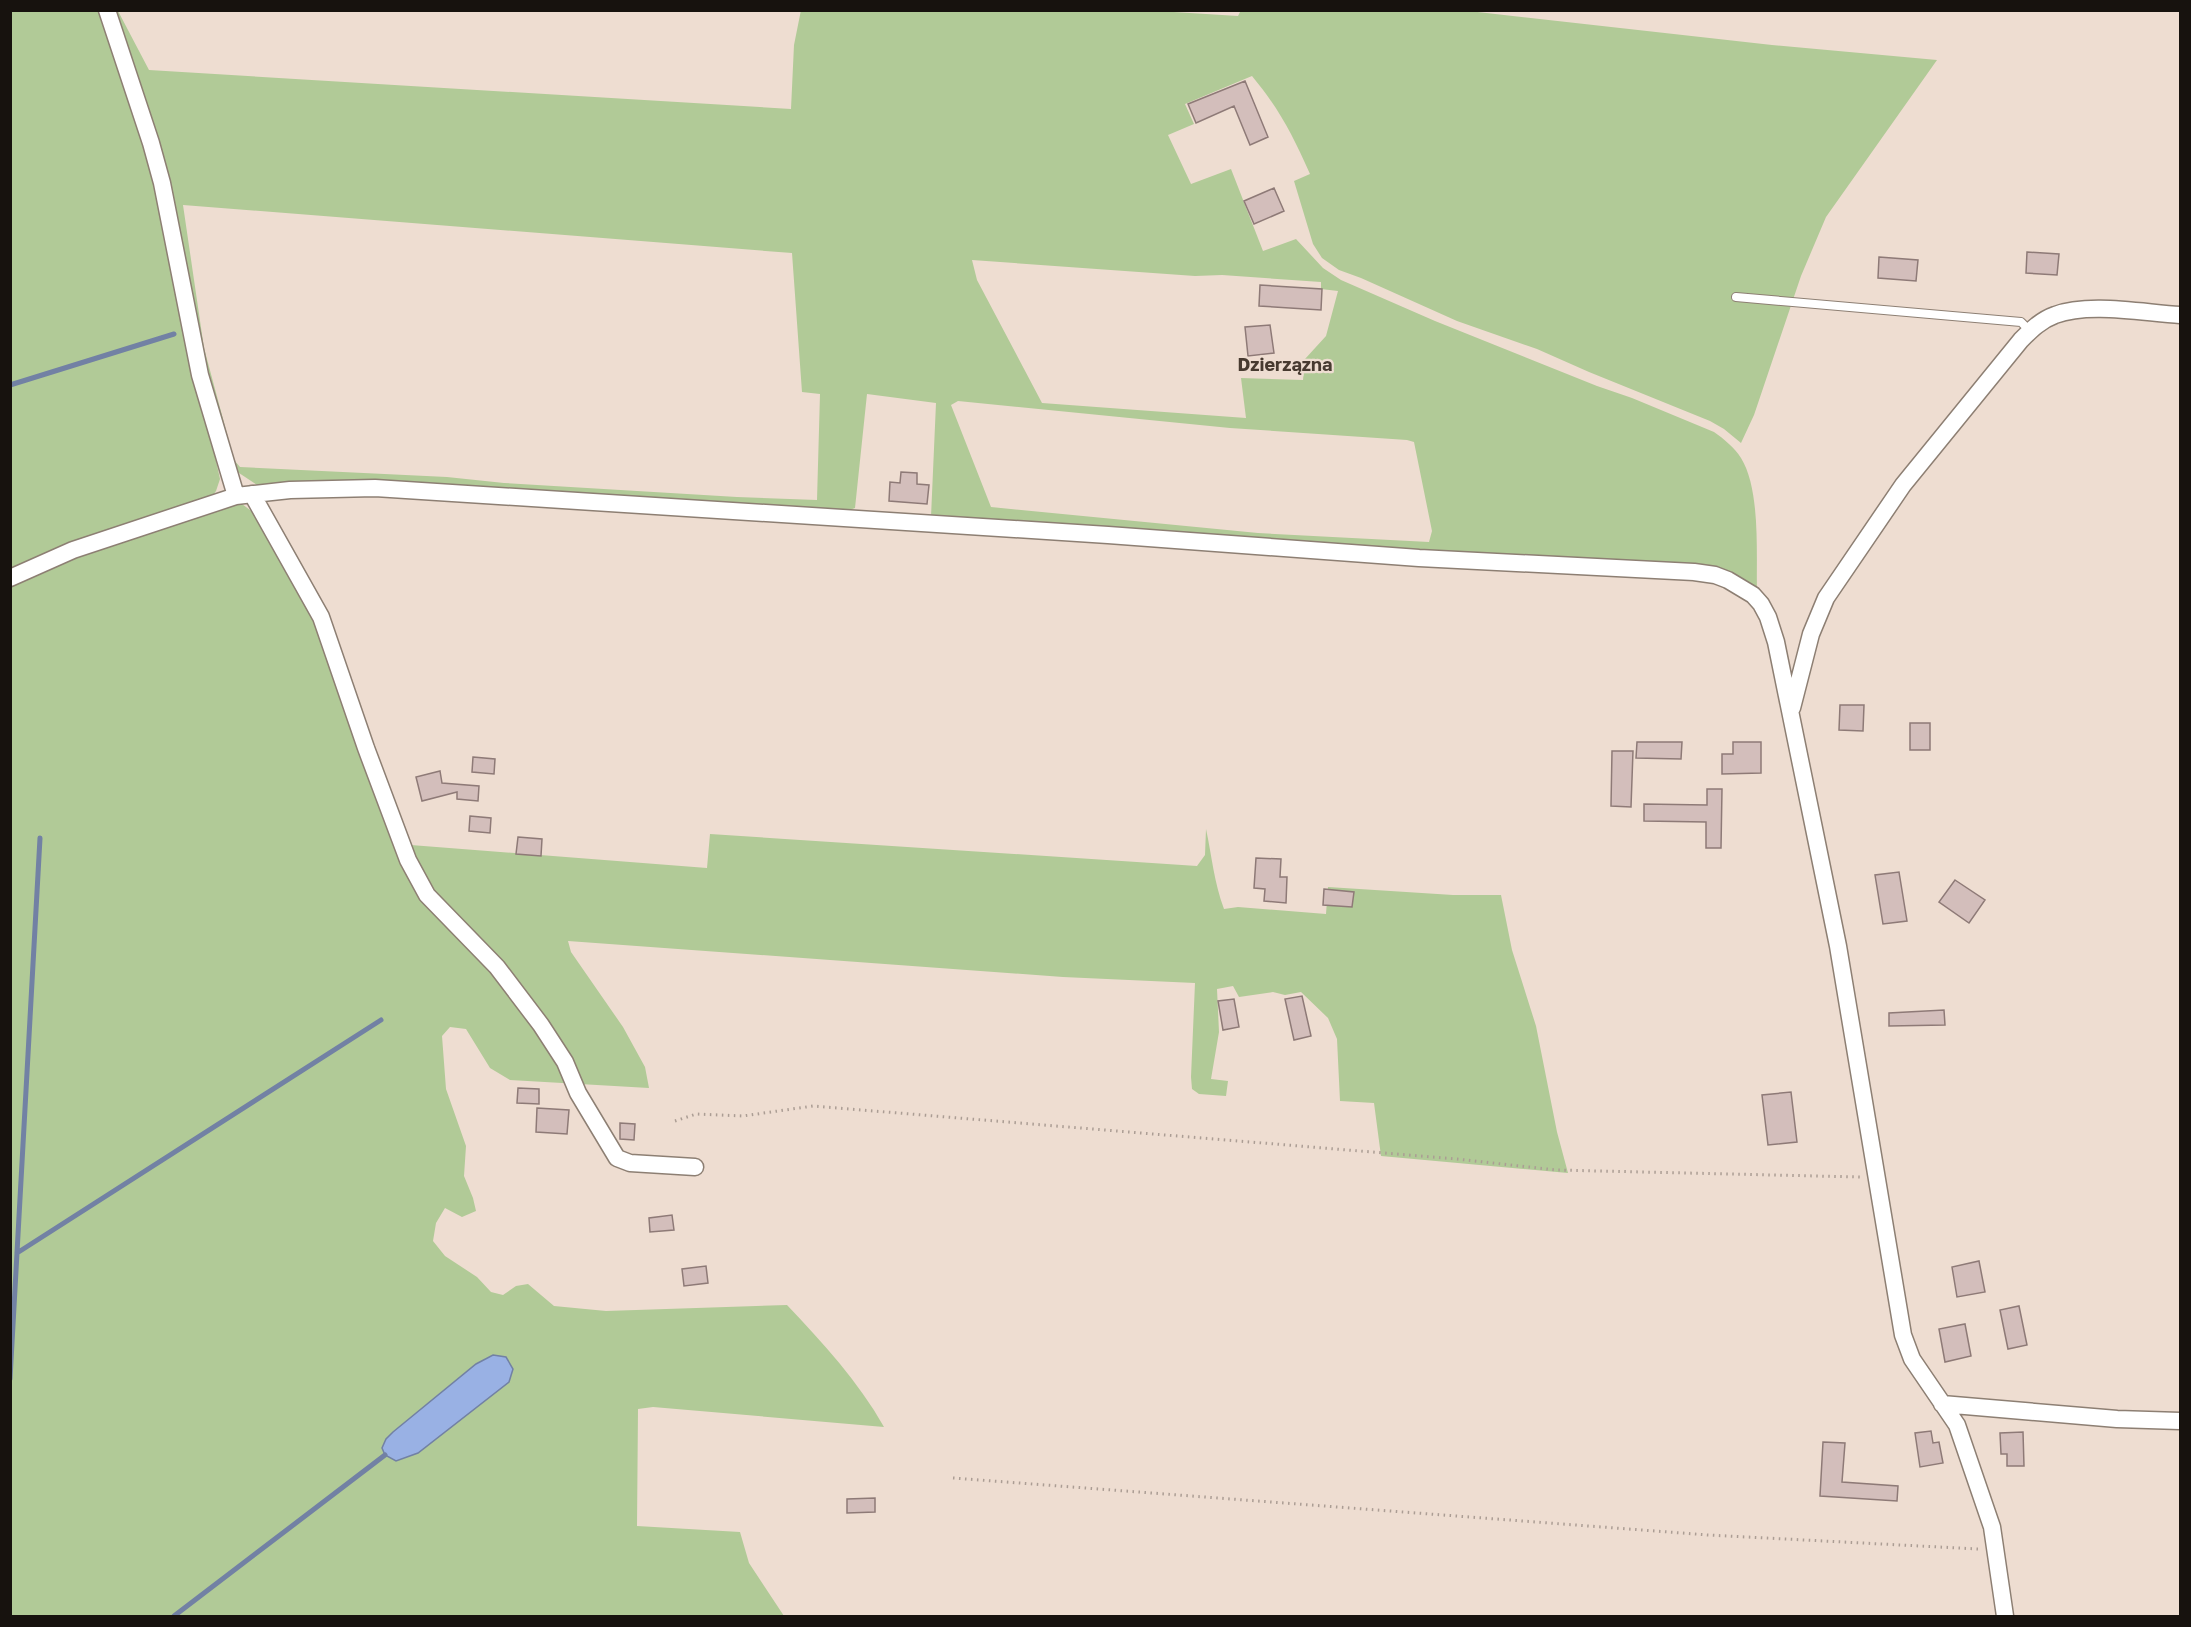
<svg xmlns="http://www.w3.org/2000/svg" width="2191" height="1627" font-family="'Golos Text',sans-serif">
<rect width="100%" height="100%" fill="#eeddd1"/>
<path fill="#b1ca97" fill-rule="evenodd" d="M801,10H1142L1238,16L1241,10H1460L1772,45L1937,60L1826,217L1801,276L1754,415L1741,443L1724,429L1710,421L1589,372L1537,349L1457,321L1361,278L1339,270L1322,258L1313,244L1294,181L1310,174C1292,134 1280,110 1252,76L1185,104L1194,124L1168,135L1191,184L1231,169L1263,251L1296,239L1323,268L1341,280L1435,321L1597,386L1632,398L1714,432C1724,439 1735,448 1741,458C1761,490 1756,556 1757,593L1639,564L931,517L936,403L867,394L855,508L847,511L257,485L236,471L226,447L113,11H118L149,70L791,109L794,45ZM183,205L792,253L802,392L820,394L817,500L737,497L504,483L447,477L240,467L234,460L204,348ZM972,260L1195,276L1222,275L1321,282V289L1338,291L1326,336L1305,359L1303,380L1241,378L1246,418L1042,403L977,280ZM958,401L1230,428L1407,440L1414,442L1432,531L1429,542L1258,533L991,507L951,405Z
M11,11H102L147,148L220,479L216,491L211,498L11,572Z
M242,504L254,513L315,615L398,844L707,868L710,834L1197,866L1205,855L1206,829C1212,857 1214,882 1224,909L1238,907L1326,914L1328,887L1453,895H1501L1512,950L1536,1026L1557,1132L1568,1173L1381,1156L1374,1103L1340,1101L1337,1039L1328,1018L1301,992L1285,995L1273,992L1239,997L1233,986L1217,989L1219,1032L1211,1079L1228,1081L1226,1096L1199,1094L1192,1089L1191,1077L1195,983L1063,977L568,941L571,952L623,1027L645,1067L649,1088L510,1080L490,1068L466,1029L450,1027L442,1036L446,1089L466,1146L464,1176L473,1198L476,1211L462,1217L445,1208L436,1223L433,1241L445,1256L477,1277L491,1292L503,1295L516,1286L528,1284L554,1306L606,1311L787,1305C823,1343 858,1381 884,1427L653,1407L638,1409L637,1526L740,1532L749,1563L784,1616H11L10,585L77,556L225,506Z"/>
<path fill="#99b1e4" stroke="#7281a4" stroke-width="1.5" d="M493,1355L506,1357L513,1369L509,1382L418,1453L396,1461L385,1455L382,1448L386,1439L393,1432L476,1364Z"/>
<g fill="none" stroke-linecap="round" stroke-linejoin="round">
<path stroke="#7281a4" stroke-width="5" d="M10,385L174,334
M17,1253L381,1020
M10,1379L40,838
M174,1616L385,1455"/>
</g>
<path fill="#d3bebb" stroke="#8e7a77" stroke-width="1.5" d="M1245,81L1268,137L1250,145L1234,106L1196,123L1188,104Z
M1274,188L1284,211L1254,224L1244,201Z
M2027,252L2059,254L2057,275L2026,273Z
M1879,257L1918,260L1916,281L1878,278Z
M1260,285L1322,289L1321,310L1259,306Z
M1270,325L1274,353L1248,356L1245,327Z
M901,472L917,473V484L929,485L927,504L889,501L890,482L900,483Z
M1840,705H1864L1863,731L1839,730Z
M1910,723H1930V750H1910Z
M1637,742H1682L1681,759L1636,758Z
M1733,742H1761V773L1722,774V754H1733Z
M1612,751H1633L1631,807L1611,806Z
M473,757L495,759L494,774L472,772Z
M440,771L442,783L479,786L478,801L457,799V792L422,801L416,777Z
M1707,789H1722L1721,848H1706V822L1644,821V804L1707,805Z
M470,816L491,818L490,833L469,831Z
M518,837L542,839L541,856L516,854Z
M1256,858L1281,859L1280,877H1287L1286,903L1264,901L1265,889L1254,888Z
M1899,872L1907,921L1883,924L1875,875Z
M1955,880L1985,900L1969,923L1939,902Z
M1324,889L1354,892L1352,907L1323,905Z
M1302,996L1311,1036L1294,1040L1285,999Z
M1234,999L1239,1027L1223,1030L1218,1001Z
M1944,1010L1945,1025L1889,1026V1013Z
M518,1088L539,1089V1104L517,1103Z
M1791,1092L1797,1142L1768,1145L1762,1095Z
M537,1108L569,1110L567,1134L536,1132Z
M620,1123L635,1124L634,1140L620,1139Z
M672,1215L674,1230L650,1232L649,1218Z
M1979,1261L1985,1292L1957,1297L1952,1267Z
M706,1266L708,1283L684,1286L682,1269Z
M2019,1306L2027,1345L2008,1349L2000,1310Z
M1965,1324L1971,1356L1945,1362L1939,1329Z
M1931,1431L1933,1443L1939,1442L1943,1463L1920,1467L1915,1433Z
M2023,1432L2024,1466H2007V1454H2001L2000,1433Z
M1823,1442L1845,1443L1842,1482L1898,1486L1897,1501L1820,1496Z
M875,1498V1512L847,1513V1499Z"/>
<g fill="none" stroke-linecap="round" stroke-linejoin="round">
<g stroke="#8d7f73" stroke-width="10">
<path id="lane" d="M1736,297L2021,322L2030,331"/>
</g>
<g stroke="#8d7f73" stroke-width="19">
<path id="street" d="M107,10L151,143L162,183L200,375L236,496
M252,494L321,617L366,748L408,860L427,895L497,967L541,1025L565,1062L578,1093L617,1158L630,1163L695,1167
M10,578L73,550L236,496L290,490L375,488L1108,535L1419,558L1694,572L1715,575L1728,580L1753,595L1761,604L1768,617L1776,642L1838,946L1903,1335L1912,1359L1957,1425L1992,1527L2005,1616
M1792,708L1811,634L1826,598L1903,485L2021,340C2031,330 2041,320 2055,315C2089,302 2144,313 2180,315
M1942,1404L2117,1419L2180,1421"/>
</g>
<path stroke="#ab9d94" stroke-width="3" stroke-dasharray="1.5 4.5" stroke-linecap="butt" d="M675,1121L696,1114L743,1116L813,1106L1457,1159L1556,1170L1860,1177
M953,1478L1708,1535L1978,1549"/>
<use href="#lane" stroke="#fff" stroke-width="8"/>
<use href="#street" stroke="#fff" stroke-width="16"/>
</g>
<g text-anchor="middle" stroke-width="4.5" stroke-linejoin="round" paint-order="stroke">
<g font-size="18" font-weight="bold" fill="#473a30" stroke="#eeddd1">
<text x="1285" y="371">Dzierzązna</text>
</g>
</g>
<rect width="2191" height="1627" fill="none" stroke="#17120e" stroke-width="24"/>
</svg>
